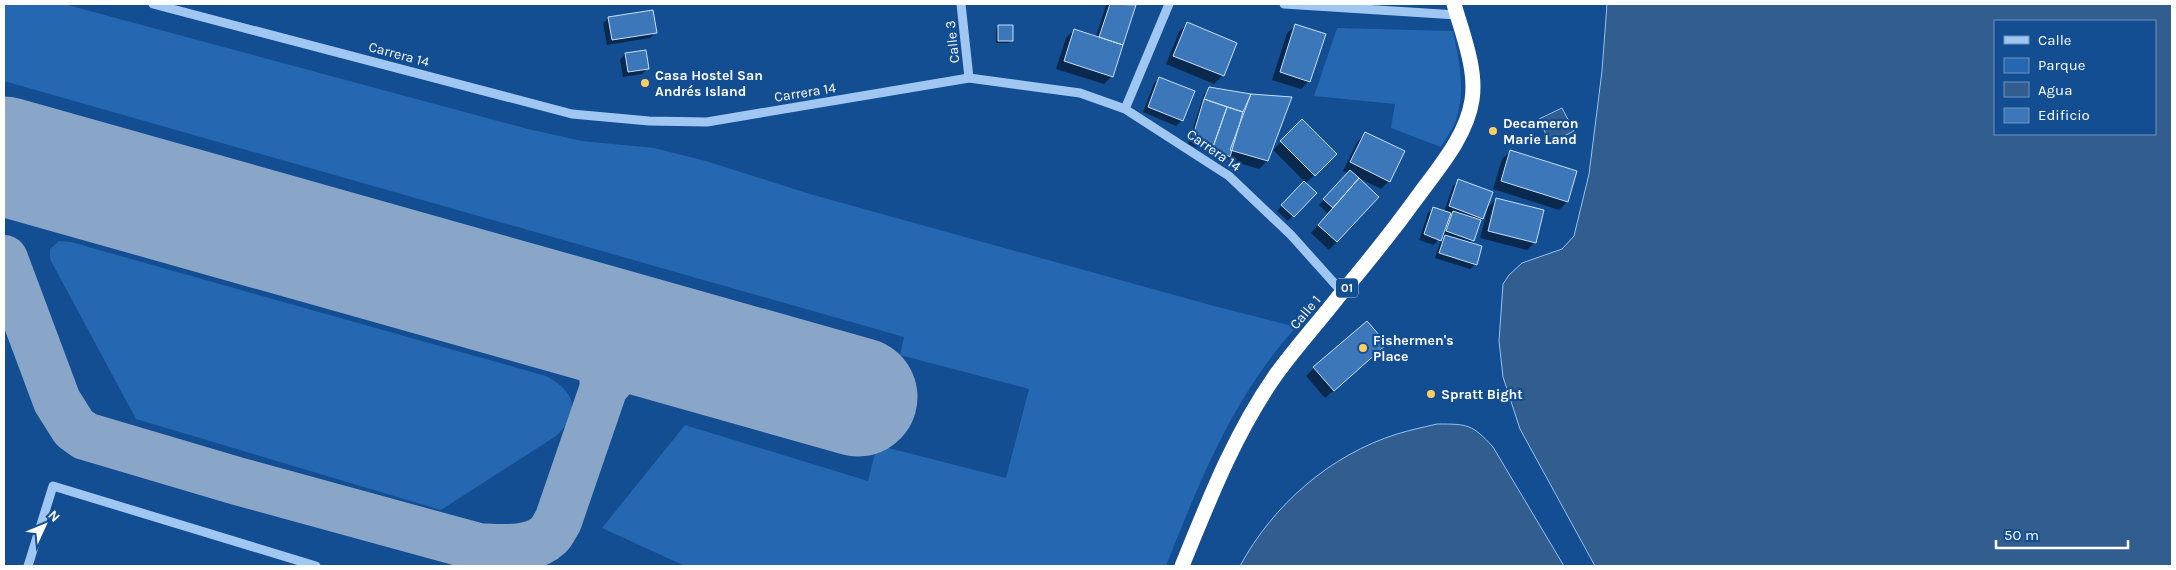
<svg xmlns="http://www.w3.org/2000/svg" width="2176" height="570" font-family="Karla,sans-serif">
<rect width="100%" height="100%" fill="#134d92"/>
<path fill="#2567b1" d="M4,4H64L528,129L582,141L654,148L706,161L810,194L1214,306L1296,327C1232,399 1201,478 1166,566H685L602,528L685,425L868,481L877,445L1006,478L1029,389L900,355L904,337L4,81Z
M1337,28L1453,31C1459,61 1466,90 1456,120C1453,129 1446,138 1441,147L1391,128L1395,104L1314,96Z
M59,241L71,242L546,376C575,391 582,412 556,436L441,510L136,419L50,259V249Z"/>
<path fill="#325d8f" stroke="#91c2f5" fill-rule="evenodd" d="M1607,4H2172V566H1595L1520,429L1503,377L1499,341L1503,284L1509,275L1522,263L1562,249L1574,236L1589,174L1602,71ZM1995,21H2155V134H1995Z
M1562,108L1574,131L1550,143L1539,119Z
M1437,424C1468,424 1472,424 1493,447L1564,566H1240C1273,505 1330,455 1397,434C1410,430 1424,427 1437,424Z"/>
<path fill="#0007" d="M1102,4H1135L1112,76L1104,84L1056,69L1066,38L1074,30L1096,37L1106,5Z
M609,18L655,33L650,38L607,45L603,23Z
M1187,24L1235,44L1222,76L1214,84L1166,64L1179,32Z
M1296,25L1309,81L1301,89L1272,80L1287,33Z
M998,27L1012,40L1009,43H996V29Z
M625,54L648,68L642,74L623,77L620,60Z
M1160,78L1182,120L1176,126L1143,112L1154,83Z
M1209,89L1251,95L1267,161L1259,169L1226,159L1223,161L1208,152L1188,144L1204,94Z
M1302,121L1335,154L1305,184L1315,193L1288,221L1277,211L1305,182L1273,150Z
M1365,134L1389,181L1381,189L1357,177L1337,242L1329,250L1311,233L1328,214L1319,205L1348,173L1343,171L1357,142Z
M1511,151L1576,172L1567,202L1559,210L1493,189L1502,159Z
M1459,181L1482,218L1470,244L1476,264L1470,269L1435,258L1440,242L1444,238L1441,236L1434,245L1419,240L1428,213L1434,208L1444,212L1453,186Z
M1496,199L1535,242L1527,250L1480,238L1488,207Z
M1377,352L1325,398L1306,376L1314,368Z"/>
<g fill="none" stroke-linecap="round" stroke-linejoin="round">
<path stroke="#89a6c8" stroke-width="48" d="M4,164L15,160
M4,259L57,401L74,428L85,436L237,481L478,547C500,548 531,552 549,535C553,531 555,525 558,521L604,387C626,360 644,350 679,346
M571,315C590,337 603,358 604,387"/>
<path stroke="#89a6c8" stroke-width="119" d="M4,156L858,397"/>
</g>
<path fill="#3c77ba" stroke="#c7e0fd" d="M1110,4L1136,5L1123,45L1099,37Z
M653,10L657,33L612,40L608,17Z
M1187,22L1237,43L1224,76L1173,56Z
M1295,24L1326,34L1310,82L1280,72Z
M998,25H1013V41H998Z
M1074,29L1123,45L1113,77L1064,61Z
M646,50L649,69L628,72L625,53Z
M1159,77L1195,91L1183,121L1148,107Z
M1209,87L1251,94L1243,112L1204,99Z
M1251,94L1292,97L1268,161L1230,150Z
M1204,99L1227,107L1213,147L1192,139Z
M1227,107L1243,112L1230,157L1213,147Z
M1302,119L1337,154L1315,176L1280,141Z
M1365,132L1405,151L1390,182L1350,162Z
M1510,150L1577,171L1568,202L1501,181Z
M1350,170L1359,178L1333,208L1323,199Z
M1359,178L1379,197L1337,242L1318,225Z
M1458,179L1493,192L1483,219L1449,206Z
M1304,181L1317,193L1294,217L1281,205Z
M1496,198L1544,210L1536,243L1488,231Z
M1433,207L1451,213L1441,241L1424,234Z
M1453,211L1481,220L1474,241L1446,231Z
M1445,235L1482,246L1477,265L1439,253Z
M1367,321L1387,344L1334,391L1313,367Z"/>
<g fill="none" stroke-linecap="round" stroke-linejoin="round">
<path stroke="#a0c7f2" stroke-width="9" d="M153,4L572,114L649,121L707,122L969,78L1080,93L1125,109L1229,176L1291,235L1343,293
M961,4L969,78
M1284,4L1457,15
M1125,109L1169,4
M28,566L53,486L316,566"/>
<path stroke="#fff" stroke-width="15" d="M1182,566C1209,500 1234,435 1275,376C1295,348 1318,323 1339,296C1368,262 1395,228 1421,192C1441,165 1467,134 1472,100C1477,69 1462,33 1454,4"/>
</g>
<g fill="#ffce60" stroke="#134d92" stroke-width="2">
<circle cx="645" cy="83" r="5"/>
<circle cx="1493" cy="131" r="5"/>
<circle cx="1363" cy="348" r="5"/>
<circle cx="1431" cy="394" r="5"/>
</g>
<g text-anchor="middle" stroke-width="4.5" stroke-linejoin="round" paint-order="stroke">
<rect fill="#134d92" stroke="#b8cade" stroke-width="1" x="1336" y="278.5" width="22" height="19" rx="4"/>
<g font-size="12" font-weight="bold" fill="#fff">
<text x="1347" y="292">01</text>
</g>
<g font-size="14" fill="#fff" stroke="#134d92">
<text transform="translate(952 42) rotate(-96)" y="5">Calle 3</text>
<text transform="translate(399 54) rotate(15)" y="5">Carrera 14</text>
<text transform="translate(805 92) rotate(-9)" y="5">Carrera 14</text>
<text transform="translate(1214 150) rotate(35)" y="5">Carrera 14</text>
<text transform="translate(1305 312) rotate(-50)" y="5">Calle 1</text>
</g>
<g font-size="14" font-weight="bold" fill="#fff" stroke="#134d92" text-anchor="start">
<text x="655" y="80">Casa Hostel San<tspan x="655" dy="16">Andrés Island</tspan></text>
<text x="1503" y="128">Decameron<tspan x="1503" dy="16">Marie Land</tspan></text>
<text x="1373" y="345">Fishermen's<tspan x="1373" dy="16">Place</tspan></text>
<text x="1441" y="399">Spratt Bight</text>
</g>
</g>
<rect width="2176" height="570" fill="none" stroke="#ffffff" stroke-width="10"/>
<rect x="1994" y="20" width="162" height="115" fill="#134d92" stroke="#7194be"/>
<rect x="2004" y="36" width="25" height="8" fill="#a0c7f2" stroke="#7194be"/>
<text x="2038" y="45" font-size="15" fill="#ffffff">Calle</text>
<rect x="2004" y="58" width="25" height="15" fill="#2567b1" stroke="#7194be"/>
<text x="2038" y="70" font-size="15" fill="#ffffff">Parque</text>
<rect x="2004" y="82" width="25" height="15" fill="#325d8f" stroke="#7194be"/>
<text x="2038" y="95" font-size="15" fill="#ffffff">Agua</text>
<rect x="2004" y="108" width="25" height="15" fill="#3c77ba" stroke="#7194be"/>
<text x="2038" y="120" font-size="15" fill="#ffffff">Edificio</text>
<g transform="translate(45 525) rotate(46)" stroke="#134d92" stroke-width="4" paint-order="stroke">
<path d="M0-4L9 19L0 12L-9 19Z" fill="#ffffff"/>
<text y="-8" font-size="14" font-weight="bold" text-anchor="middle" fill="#ffffff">N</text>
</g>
<path d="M1996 540v8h132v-8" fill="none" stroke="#ffffff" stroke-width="2.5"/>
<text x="2004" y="540" font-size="15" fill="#ffffff" stroke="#134d92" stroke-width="4" paint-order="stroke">50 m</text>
</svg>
